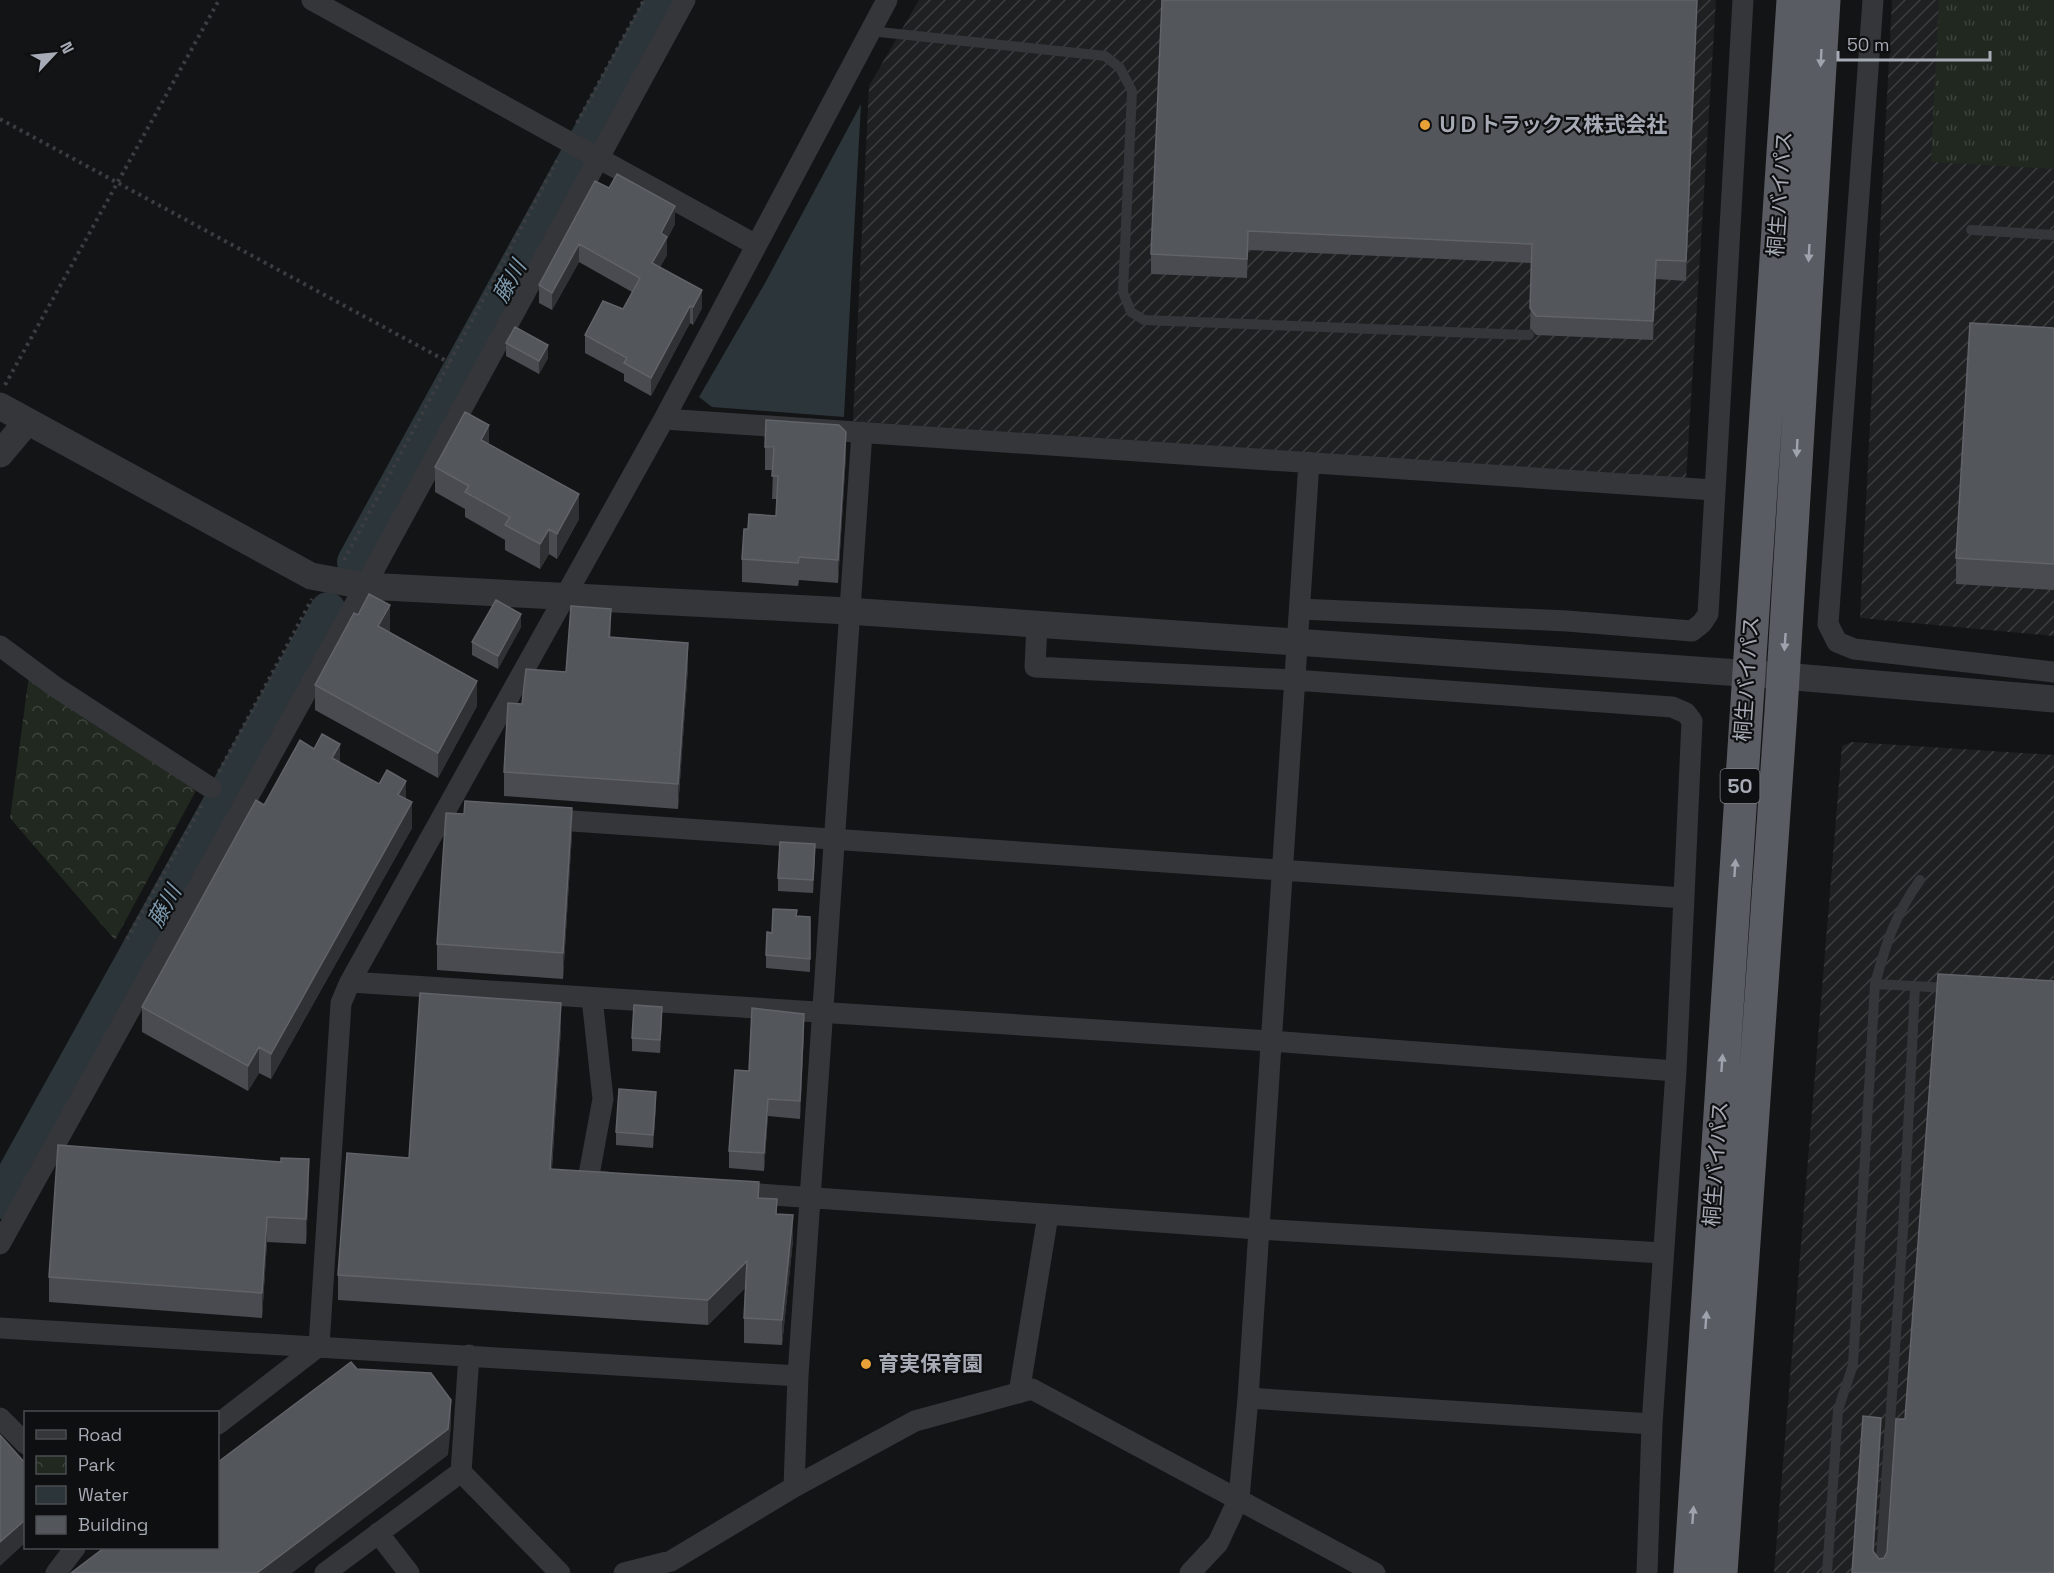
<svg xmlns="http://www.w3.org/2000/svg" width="2054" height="1573" font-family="'Space Grotesk','Noto Sans JP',sans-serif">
<defs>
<pattern id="industrial-furrows" width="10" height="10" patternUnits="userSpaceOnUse" patternTransform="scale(1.5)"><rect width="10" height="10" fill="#1f2022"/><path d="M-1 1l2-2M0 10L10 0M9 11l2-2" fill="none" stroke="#3d3e40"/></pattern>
<pattern id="grass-tufts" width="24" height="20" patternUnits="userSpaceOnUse" patternTransform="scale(1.5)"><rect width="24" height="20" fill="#202820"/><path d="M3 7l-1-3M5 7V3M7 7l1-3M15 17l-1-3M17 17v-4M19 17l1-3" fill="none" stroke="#3d443e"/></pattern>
<pattern id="park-crowns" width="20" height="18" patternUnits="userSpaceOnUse" patternTransform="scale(1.5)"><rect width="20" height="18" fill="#202820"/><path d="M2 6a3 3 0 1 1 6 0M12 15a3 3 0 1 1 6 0" fill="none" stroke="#3d443e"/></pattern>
</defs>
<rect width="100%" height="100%" fill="#131415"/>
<path fill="url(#industrial-furrows)" d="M919,0H1716L1686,479L853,421L869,86Z
M1892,0H2054V636L1860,618Z
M1852,742L2054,755V1573H1774L1842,746Z"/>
<path fill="url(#grass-tufts)" d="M1939,0H2054V169L1931,162Z"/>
<path fill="url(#park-crowns)" d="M29,675L198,787L115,940L10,818Z"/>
<path fill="#2c353a" d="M861,104L844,417L712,407L699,397L765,283Z"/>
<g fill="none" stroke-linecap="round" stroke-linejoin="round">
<path stroke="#2c353a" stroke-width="36" d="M355,562L664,0
M0,1201L328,610"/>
<path stroke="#3b3d41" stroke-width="4" stroke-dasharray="3 4.5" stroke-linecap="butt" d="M0,119L450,363
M577,123L644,0
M5,385L219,0
M344,560L558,159
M219,772L312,599
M127,939L202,805"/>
<path stroke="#35363a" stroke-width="10" d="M870,31L1105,56L1120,68L1132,91L1123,292L1131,312L1144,320L1529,335
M1971,230L2054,235
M1875,984L1949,988
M1827,1573L1838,1410L1853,1365L1875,984C1886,943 1895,915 1920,880
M1880,1573L1903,1230L1915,986"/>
<path stroke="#35363a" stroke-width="21" d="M312,0L756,245
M1873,0L1828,624L1837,642L1854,649L2054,672
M664,419L1714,490
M1300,609L1567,621L1692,631L1702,623L1708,614L1743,0
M1037,625L1035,667L1294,680L1672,707L1686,713L1692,721L1676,1071L1652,1424L1647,1573
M0,646L54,686L211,788
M543,819L1684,898
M350,982L1270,1041L1676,1071
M592,998L603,1099L588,1180L607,1182
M731,1192L1258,1229L1663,1253
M0,1244L365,586L685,0
M0,1328L798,1376
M1019,1393L1048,1215
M1248,1398L1652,1424
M0,1418L26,1444
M218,1424L319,1346L341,1003L350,982L664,419L887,0
M461,1472L560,1573
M794,1487L798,1376L862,432
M378,1533L409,1573
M56,1573L75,1548
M325,1573L461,1472L469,1355
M624,1573L671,1561L794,1487L915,1421L1032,1389L1375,1573
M1190,1573L1218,1543L1239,1498L1248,1398L1309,462"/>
<path stroke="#35363a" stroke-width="27" d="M0,406L311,576L365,586L848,611L1783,676L2054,699
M0,454L27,422"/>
<path stroke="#595c62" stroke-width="33" d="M1690,1573L1793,0
M1721,1573L1781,711L1824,0"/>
</g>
<path fill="#494b50" d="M1697,0L1686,281L1656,279L1653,340L1536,335L1530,328L1532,263L1248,250L1247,278L1151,274V254Z
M595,181L675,224L667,239V255L660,267L702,308L693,325L690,323L651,396L624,381V374L585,353V335L623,309L632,292L579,262L552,310L539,303V285Z
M2054,328V590L1956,584V558Z
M506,343L548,358L539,374L506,356Z
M489,444L579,519L557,559L549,554L540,569L505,550V540L465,517V509L435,492V467Z
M765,447L846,455L838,583L799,580L798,586L742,582V559L748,529L776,516L777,499H772L773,470H765Z
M358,615L390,630L389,632L477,706L438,778L315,710V685Z
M521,627L498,669L472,655V642Z
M611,637L688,667L678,809L504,796V772L522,704L566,672Z
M340,763L406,799L412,828L271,1079L259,1073L248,1091L142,1032V1007L264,805Z
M572,834L563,979L437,970V944Z
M815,857L813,893L778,891V878Z
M797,916L810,917V972L766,968V955L772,933Z
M662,1020L660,1053L632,1051V1038Z
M561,1028L552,1169L759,1198L777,1214L793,1240L782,1345L744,1343V1318L745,1288L708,1325L338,1300V1275L409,1158Z
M804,1031L800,1119L768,1116L764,1171L729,1168V1151L749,1071Z
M656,1105L653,1148L616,1145V1132Z
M309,1184L306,1244L267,1242L262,1318L49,1302V1277Z"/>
<path fill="#2f3134" d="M1697,0L1686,281V261Z
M675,206V224L667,239V255L652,281V263L661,233Z
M579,244V262L552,310V293Z
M1656,260V279L1653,340V321Z
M702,290V308L693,325V307Z
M690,306V323L651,396V378Z
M548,345V358L539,374V361Z
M489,425V450L481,440Z
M846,432V455L838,583V560Z
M579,494V519L557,559V534Z
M549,529V554L540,569V544Z
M390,605V630L378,651V626Z
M611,609V633L609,661V637Z
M521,614V627L498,669V656Z
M688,643V667L678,809V784Z
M477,681V706L438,778V753Z
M340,744V770L332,758Z
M406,781V806L398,795Z
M412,802V828L271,1079V1054Z
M572,808V834L563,979V953Z
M815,844V857L813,893V880Z
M561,1003V1028L550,1194V1169Z
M662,1007V1020L660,1053V1040Z
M804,1014V1031L800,1119V1101Z
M259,1047V1073L248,1091V1066Z
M656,1092V1105L653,1148V1135Z
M768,1099V1116L764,1171V1153Z
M309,1159V1184L306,1244V1219Z
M793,1215V1240L782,1345V1320Z
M267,1217V1242L262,1318V1293Z
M747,1261V1286L708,1325V1300Z
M451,1400V1426L448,1455L292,1573H257Z
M1881,1418V1439L1873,1572V1551Z
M25,1519V1543L0,1566V1542Z"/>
<path fill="#53565b" stroke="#606369" stroke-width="1.5" d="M1162,0H1697L1686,261L1656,260L1653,321L1536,316L1530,308L1532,244L1248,231L1247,259L1151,254Z
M617,174L675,206L661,233L667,237L652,263L702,290L693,307L690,306L651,378L624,363L627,358L585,335L603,301L623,309L640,278L579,244L552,293L539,285L595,181L609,188Z
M1970,323L2054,328V564L1956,558Z
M515,327L548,345L539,361L506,343Z
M465,412L489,425L481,440L579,494L557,534L549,529L540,544L505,525L510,517L465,492L469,486L435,467Z
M766,420L839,425L846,432L838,560L799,557L798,563L742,559L744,529H748L749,514L776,516L778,476H772L774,447H765Z
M369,594L390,605L378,626L477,681L438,753L315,685L354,613L358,615Z
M496,600L521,614L498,656L472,642Z
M571,606L611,609L609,637L688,643L678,784L504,772L508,703L522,704L526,669L566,672Z
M322,734L340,744L332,758L379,784L387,770L406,781L398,795L412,802L271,1054L259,1047L248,1066L142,1007L256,800L264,805L300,740L314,749Z
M465,801L572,808L563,953L437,944L446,813L464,814Z
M780,842L815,844L813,880L778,878Z
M773,909L797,910L796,916L810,917V959L766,955L767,932L772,933Z
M1938,974L2054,981V1573H1852L1863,1416L1881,1418L1873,1551L1879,1559L1884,1558L1887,1552L1896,1419H1905Z
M420,993L561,1003L550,1169L759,1182L758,1198L777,1199L776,1214L793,1215L782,1320L744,1318L747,1261L708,1300L338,1275L347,1153L409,1158Z
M634,1005L662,1007L660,1040L632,1038Z
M752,1008L804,1014L800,1101L768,1099L764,1153L729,1151L735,1070L749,1071Z
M619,1089L656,1092L653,1135L616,1132Z
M58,1145L281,1162V1158L309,1159L306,1219L267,1217L262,1293L49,1277Z
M351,1362L357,1369L431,1373L451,1400L448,1429L257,1573H71L104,1548H218V1462Z
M0,1435L26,1464V1519L0,1542Z"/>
<defs><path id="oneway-solid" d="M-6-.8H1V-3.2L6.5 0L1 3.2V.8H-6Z" transform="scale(1.5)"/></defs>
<g fill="#9ea3ad">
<use href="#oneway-solid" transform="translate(1821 58) rotate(93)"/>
<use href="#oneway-solid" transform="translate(1809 253) rotate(93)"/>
<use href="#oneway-solid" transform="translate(1797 448) rotate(93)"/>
<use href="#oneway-solid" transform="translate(1785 642) rotate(94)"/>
<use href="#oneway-solid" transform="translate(1735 868) rotate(-86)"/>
<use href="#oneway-solid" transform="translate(1722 1063) rotate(-86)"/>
<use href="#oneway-solid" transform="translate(1706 1320) rotate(-86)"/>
<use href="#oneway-solid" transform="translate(1693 1515) rotate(-86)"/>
</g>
<g fill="#e9a137" stroke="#0e0f10" stroke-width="2">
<circle cx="1425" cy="125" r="6"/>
<circle cx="866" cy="1364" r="6"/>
</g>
<g text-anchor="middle" stroke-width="4.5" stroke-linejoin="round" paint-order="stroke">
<rect fill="#0e0f10" stroke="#787c84" stroke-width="1.5" x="1720.5" y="769" width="39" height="34" rx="4.5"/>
<g font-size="20" font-weight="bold" fill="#a6abb5">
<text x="1740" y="793">50</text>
</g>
<g font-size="21" font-weight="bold" fill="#a6abb5" stroke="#0e0f10" text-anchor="start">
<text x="1437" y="132">ＵＤトラックス株式会社</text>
<text x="878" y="1371">育実保育園</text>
</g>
<g font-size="21" fill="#a6abb5" stroke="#0e0f10">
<text transform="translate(1780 194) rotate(-86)" y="7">桐生バイパス</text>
<text transform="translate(1747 679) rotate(-86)" y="7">桐生バイパス</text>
<text transform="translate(1716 1164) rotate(-86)" y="7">桐生バイパス</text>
</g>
<g font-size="22" font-style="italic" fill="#7e9baf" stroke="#0e0f10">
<text transform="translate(509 281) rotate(-61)" y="8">藤川</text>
<text transform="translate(164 906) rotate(-61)" y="8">藤川</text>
</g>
</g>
<rect x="24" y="1411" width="195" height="138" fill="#0e0f10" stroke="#4b4d52" stroke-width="1.5"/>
<rect x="36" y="1430" width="30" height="9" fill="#35363a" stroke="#4b4d52" stroke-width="1.5"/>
<text x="78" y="1441" font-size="18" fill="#a6abb5">Road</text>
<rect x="36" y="1456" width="30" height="18" fill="url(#park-crowns)" stroke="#4b4d52" stroke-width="1.5"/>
<text x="78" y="1471" font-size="18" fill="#a6abb5">Park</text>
<rect x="36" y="1486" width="30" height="18" fill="#2c353a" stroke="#4b4d52" stroke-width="1.5"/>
<text x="78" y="1501" font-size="18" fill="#a6abb5">Water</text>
<rect x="36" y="1516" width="30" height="18" fill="#53565b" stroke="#4b4d52" stroke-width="1.5"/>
<text x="78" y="1531" font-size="18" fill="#a6abb5">Building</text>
<g transform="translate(54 54) rotate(64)" stroke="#0e0f10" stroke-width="4.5" paint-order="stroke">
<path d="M0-4.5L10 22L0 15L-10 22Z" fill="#a6abb5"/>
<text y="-9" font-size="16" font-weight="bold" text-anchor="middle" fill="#a6abb5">N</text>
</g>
<path d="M1838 51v9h152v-9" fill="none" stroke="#a6abb5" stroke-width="3"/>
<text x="1847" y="51" font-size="18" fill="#a6abb5" stroke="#0e0f10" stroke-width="4.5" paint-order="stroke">50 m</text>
</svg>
